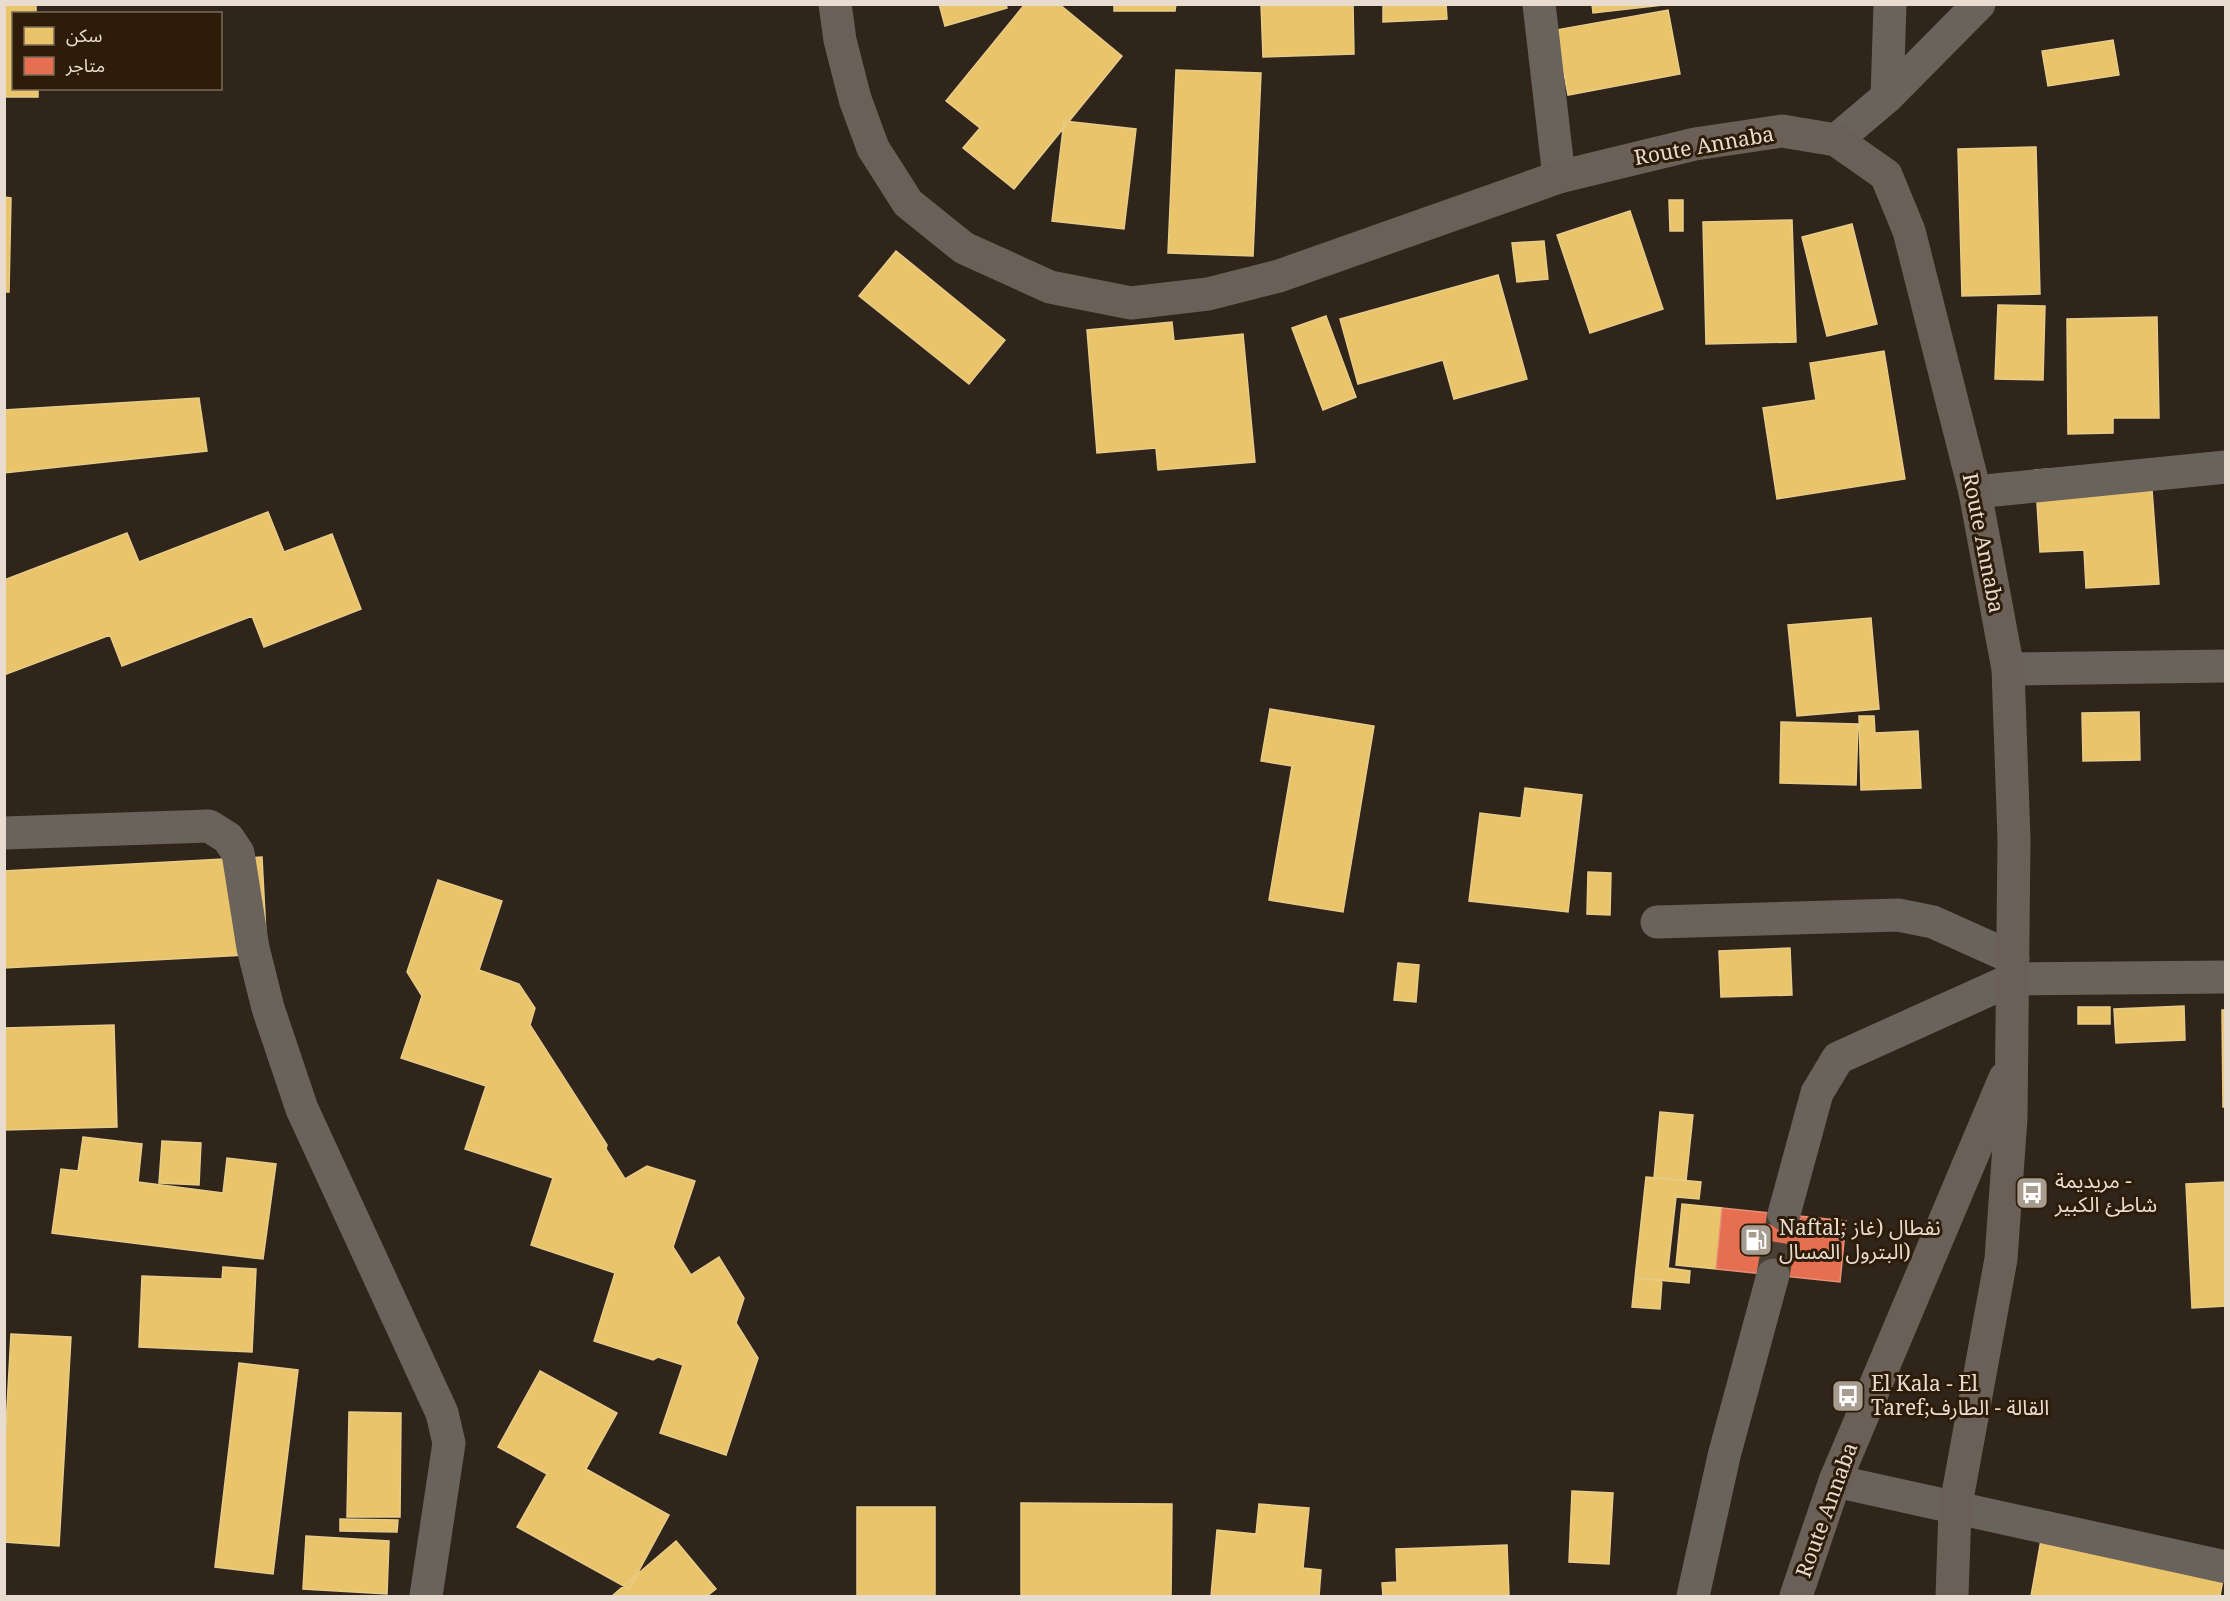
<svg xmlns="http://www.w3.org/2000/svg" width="2230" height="1601" font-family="'Noto Serif','Noto Sans Arabic',serif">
<rect width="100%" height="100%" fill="#2f251a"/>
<path fill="#e9c46a" stroke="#e9cb89" stroke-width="1.5" d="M4,4H36V14H14V88H38V97H4Z
M939,4H1006L1007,8L945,26Z
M1025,4H1059L1122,56L1014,189L963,148L980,128L946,101Z
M1114,4H1176L1175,11H1114Z
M1261,4H1353L1354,54L1263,57Z
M1383,4H1446L1447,19L1383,22Z
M1592,4H1672L1593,13Z
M1668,10L1680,74L1568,95L1556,30Z
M2113,40L2119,75L2048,86L2042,51Z
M1176,70L1261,73L1253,256L1168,253Z
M1064,121L1136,129L1124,229L1052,221Z
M2036,147L2040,294L1962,296L1958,149Z
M4,197L11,198L9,292H4Z
M1669,200H1683V231H1670Z
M1630,211L1663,309L1590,333L1557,235Z
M1792,220L1796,342L1706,344L1703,222Z
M1852,224L1877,324L1827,336L1802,237Z
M1544,241L1548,279L1517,282L1512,243Z
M896,251L1005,340L969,384L859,296Z
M1498,275L1527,379L1454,399L1443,360L1358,384L1340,319Z
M1998,305L2045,306L2043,380L1995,379Z
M1326,316L1356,397L1323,410L1292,328Z
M2157,317L2159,418H2113V433L2068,434L2067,319Z
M1172,322L1174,341L1243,334L1255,462L1158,470L1156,448L1097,453L1087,330Z
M1884,351L1905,479L1777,499L1763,408L1816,400L1810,363Z
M199,398L207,451L4,473V410Z
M2150,463L2159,584L2086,588L2084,550L2040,552L2035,470Z
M268,512L284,552L332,534L361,609L264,647L252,616L122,666L110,635L4,675V580L127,533L139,562Z
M1871,618L1879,709L1797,716L1788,625Z
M1270,709L1374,726L1343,912L1269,900L1292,766L1261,761Z
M2139,712L2140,760L2083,761L2082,713Z
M1859,716H1874L1875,733L1918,731L1921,788L1861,790Z
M1781,722L1858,724L1856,785L1780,783Z
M1525,788L1582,795L1568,912L1469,901L1480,813L1521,818Z
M262,857L267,954L4,968V871Z
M1588,872L1611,873L1610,915L1587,914Z
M438,880L502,901L479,970L519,984L535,1008L530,1025L607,1145L606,1149L625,1179L647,1166L695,1181L673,1247L691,1275L719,1257L744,1298L736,1323L758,1358L726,1455L660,1433L683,1365L658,1357L653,1360L594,1341L615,1273L531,1245L553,1178L465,1149L486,1086L401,1058L422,996L407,972Z
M1790,948L1792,995L1721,997L1719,951Z
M1398,963L1419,965L1416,1002L1394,1000Z
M2184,1006L2185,1040L2116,1043L2114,1009Z
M2078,1007H2110V1024H2078Z
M2222,1010H2226V1107H2223Z
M114,1025L117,1127L4,1130V1028Z
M1660,1112L1693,1115L1686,1181L1654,1178Z
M83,1137L142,1144L138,1182L223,1193L227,1158L276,1164L263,1259L52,1233L61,1169L78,1171Z
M162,1141L201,1143L199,1185L159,1183Z
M1646,1177L1701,1182L1699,1199L1676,1197L1668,1268L1690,1271L1689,1283L1635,1278Z
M2226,1182V1306L2192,1308L2186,1184Z
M1682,1204L1722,1208L1716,1269L1676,1265Z
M223,1267L256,1269L252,1352L139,1347L142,1276L222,1279Z
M1635,1278L1662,1280L1660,1309L1632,1307Z
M11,1334L71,1337L59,1546L4,1542V1462Z
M239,1363L298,1370L273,1574L215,1567Z
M540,1371L617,1413L586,1469L669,1515L629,1589L517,1527L547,1474L498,1447Z
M349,1412L401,1413L400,1517H347Z
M1572,1491L1613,1493L1609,1564L1569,1562Z
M1021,1503L1172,1504L1171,1596H1021Z
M1259,1504L1309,1508L1303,1568L1321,1570L1319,1596H1211L1217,1530L1256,1534Z
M857,1507H935V1596H857Z
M340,1519L398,1520L397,1532L340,1531Z
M306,1536L389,1541L387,1594L303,1589Z
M2041,1540L2223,1579L2220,1596H2031Z
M676,1541L716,1589L707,1596H612Z
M1507,1545L1509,1596H1383L1382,1583L1397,1582L1396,1549Z"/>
<path fill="#e76f51" stroke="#e79077" stroke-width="1.5" d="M1722,1208L1846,1221L1840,1282L1716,1269Z"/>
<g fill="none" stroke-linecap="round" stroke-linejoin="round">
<path stroke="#4b4035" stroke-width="33" stroke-dasharray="33 16" stroke-linecap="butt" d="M1773,1275L1784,1214"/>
<path stroke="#6a635b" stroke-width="33" d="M1539,4L1559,177
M1887,97L1890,4
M1836,140L1887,97L1979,4
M1975,492L2226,467
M2008,669L2226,666
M4,833L209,826L228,838L238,853L253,948L268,1008L302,1109L442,1413L449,1443L426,1596
M1657,922L1898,915L1933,922L2013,958
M1784,1214L1817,1093L1838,1058L2013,979L2226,977
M1835,1481L2226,1567
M1693,1596L1724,1456L1773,1275"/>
<path stroke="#6b6058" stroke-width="33" d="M835,4L840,40L855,99L873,148L908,203L964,248L1050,287L1131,303L1208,294L1279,276L1559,177L1695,144L1782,131L1836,140L1886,175L1909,231L1975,492L2008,669L2014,839L2011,1118L2001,1259L1955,1510L1952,1596
M1796,1596L1835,1481L2005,1078"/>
</g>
<defs>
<g id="bus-square" transform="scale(1.725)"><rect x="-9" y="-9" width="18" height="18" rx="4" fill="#a79c90" stroke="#2d1c08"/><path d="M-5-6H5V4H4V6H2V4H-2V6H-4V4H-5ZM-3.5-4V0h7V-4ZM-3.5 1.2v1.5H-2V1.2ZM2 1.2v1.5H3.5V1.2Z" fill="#fff"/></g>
<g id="fuel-square" transform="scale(1.725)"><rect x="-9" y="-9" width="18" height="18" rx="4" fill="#a79c90" stroke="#2d1c08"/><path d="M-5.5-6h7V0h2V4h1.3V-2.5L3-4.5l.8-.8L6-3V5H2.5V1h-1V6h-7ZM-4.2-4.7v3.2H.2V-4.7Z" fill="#fff"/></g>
</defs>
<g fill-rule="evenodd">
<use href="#bus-square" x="2032" y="1193"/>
<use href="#fuel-square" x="1756" y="1240"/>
<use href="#bus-square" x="1848" y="1396"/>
</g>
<g text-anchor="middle" stroke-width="6" stroke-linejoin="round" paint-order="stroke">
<g font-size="21" fill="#e8dcd0" stroke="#2d1c08">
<text transform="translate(1704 146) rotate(-10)" y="7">Route Annaba</text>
<text transform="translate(1983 543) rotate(79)" y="7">Route Annaba</text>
<text transform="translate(1827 1510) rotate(-70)" y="7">Route Annaba</text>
</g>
<g font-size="21" fill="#e8dcd0" stroke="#2d1c08" text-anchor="start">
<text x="2055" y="1188">مريديمة -<tspan x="2055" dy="24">شاطئ الكبير</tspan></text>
<text x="1779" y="1235">Naftal; نفطال (غاز<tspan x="1779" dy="24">البترول المسال)</tspan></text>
<text x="1871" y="1391">El Kala - El<tspan x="1871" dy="24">Taref;القالة - الطارف</tspan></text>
</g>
</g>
<rect width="2230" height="1601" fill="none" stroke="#e8dcd0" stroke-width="12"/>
<rect x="12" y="12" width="210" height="78" fill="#2d1c08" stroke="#786958" stroke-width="1.5"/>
<rect x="24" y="27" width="30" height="18" fill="#e9c46a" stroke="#786958" stroke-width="1.5"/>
<text x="66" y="42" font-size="18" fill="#e8dcd0">سكن</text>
<rect x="24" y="57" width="30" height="18" fill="#e76f51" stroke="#786958" stroke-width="1.5"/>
<text x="66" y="72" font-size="18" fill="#e8dcd0">متاجر</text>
</svg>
